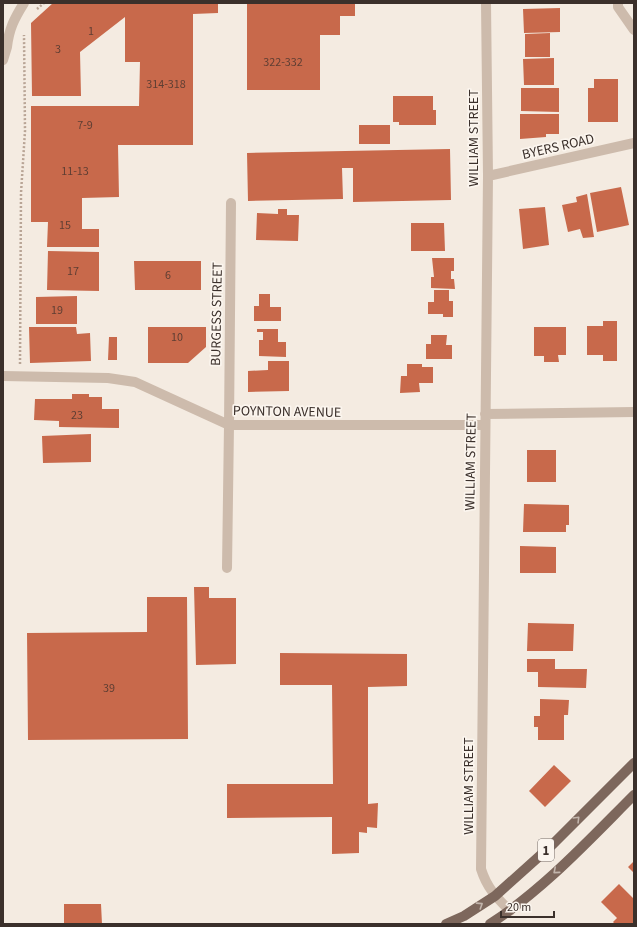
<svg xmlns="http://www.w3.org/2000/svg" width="637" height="927" font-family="'Source Sans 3',sans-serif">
<rect width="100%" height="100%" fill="#f4ebe1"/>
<path fill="#c8694b" d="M53,3H218V13L193,14V145H118L119,197L82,198V229H99V247H47L48,222H31V106H139L140,62H125V17L80,52L81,96H32L31,23Z
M247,3H355V16H340V35H320V90H247Z
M560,8V32L524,33L523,9Z
M550,33V57H525V34Z
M554,58V85H524L523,59Z
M594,79H618V122H588V88H594Z
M521,88H559V112L521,111Z
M393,96H433V110H436V125H399V122H393Z
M520,114H559V134H546V137L520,139Z
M359,125H390V144H359Z
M450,149L451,200L353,202V168H342L343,199L248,201L247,153Z
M621,187L629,225L597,232L590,193Z
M587,194L594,237L583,238L580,229L568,232L562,205L577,202L576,197Z
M545,207L549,245L523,249L519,209Z
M278,209H287V215H299L298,241L256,240L257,213L278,214Z
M411,223H444L445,251H411Z
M48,251L99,252V291L47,290Z
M432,258H454V271H451V279H454L455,289L431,288V277H434Z
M134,261H201V290H135Z
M434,290H449V301H453V317H443V314H428V302H434Z
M259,294H270V307H281V321H254V306H259Z
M77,296V324H36V297Z
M603,321H617V361H603V355H587V326H603Z
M29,327H76L77,334L90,333L91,361L30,363Z
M148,327H206V347L188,363H148Z
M534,327H566V355H558L559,362H544V356H534Z
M257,329H278V342H286V357L259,356V340H263V332H257Z
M431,335H447L446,345H452V359H426V344H431Z
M109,337H117V360H108Z
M268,361H289V391L248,392V371L268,370Z
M407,364H422V367H433V383H419L420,392L400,393L401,376H407Z
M72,394H89V397H102V409H119V428L59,427V421L34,420L35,399H72Z
M91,434V462L43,463L42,436Z
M527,450H556V482H527Z
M524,504L569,505V525H566V532H523Z
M520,546L556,547V573H520Z
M194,587H209V598H236V664L196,665Z
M147,597H187L188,739L28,740L27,633L147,632Z
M528,623L574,624L573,651H527Z
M280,653L407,654V686L368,687V804L378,803L377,828L367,827V833L359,832V853L332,854V817L227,818V784H333L332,685H280Z
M527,659H555V669H587L586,688L538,687V672H527Z
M540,699L569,700L568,715H564V740H538V727H534V716H540Z
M554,765L571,781L545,807L529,791Z
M634,861V873L628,867Z
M619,884L634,899V924H615L613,922L617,918L601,902Z
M64,904H101L102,924H64Z"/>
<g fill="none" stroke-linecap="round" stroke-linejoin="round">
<path stroke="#b9a596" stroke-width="2.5" stroke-dasharray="2 2" stroke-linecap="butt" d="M37,9L44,3
M20,364L21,193L25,131L24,35"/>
<path stroke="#cdbbac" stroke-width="10" d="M618,3V7L634,30
M227,568L229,425"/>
<path stroke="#cdbbac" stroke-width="10" d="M486,3L488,176L481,869C487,888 496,897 510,911
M7,47C9,29 14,19 24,3
M3,60L7,47L5,41
M488,176L634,143
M3,376L108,378L135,382L229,425H484
M485,414L634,412
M229,425L231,203"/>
<path stroke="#7d675c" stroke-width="10" d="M446,924L464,916L495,896L553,844L634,763
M490,924C544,889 589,840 634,795"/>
</g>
<defs><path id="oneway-chevron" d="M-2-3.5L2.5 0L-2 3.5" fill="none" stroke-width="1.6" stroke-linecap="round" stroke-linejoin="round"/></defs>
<g stroke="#c2b5ac">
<use href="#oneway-chevron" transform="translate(577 819) rotate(-45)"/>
<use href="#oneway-chevron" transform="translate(556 871) rotate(139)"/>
<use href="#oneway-chevron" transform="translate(480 905) rotate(-33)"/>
</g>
<g text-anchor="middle" stroke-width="3.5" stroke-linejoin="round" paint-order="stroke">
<g font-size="12" fill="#5e3e33">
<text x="91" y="35">1</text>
<text x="58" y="53">3</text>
<text x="283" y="66">322-332</text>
<text x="166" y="88">314-318</text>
<text x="85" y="129">7-9</text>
<text x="75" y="175">11-13</text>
<text x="65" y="229">15</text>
<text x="73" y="275">17</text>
<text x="168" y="279">6</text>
<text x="57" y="314">19</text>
<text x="177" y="341">10</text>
<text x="77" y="419">23</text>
<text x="109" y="692">39</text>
</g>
<rect fill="#fbf5ee" stroke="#756b66" stroke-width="1" x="538" y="839" width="16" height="22" rx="3"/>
<g font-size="13" font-weight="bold" fill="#3b302b">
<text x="546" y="855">1</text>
</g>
<g font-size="14" fill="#3b302b" stroke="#fbf5ee">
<text transform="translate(473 138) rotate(-90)" y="5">WILLIAM STREET</text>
<text transform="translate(558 146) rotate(-13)" y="5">BYERS ROAD</text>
<text transform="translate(216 314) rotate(-89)" y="5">BURGESS STREET</text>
<text transform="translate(287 411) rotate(1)" y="5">POYNTON AVENUE</text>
<text transform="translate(470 462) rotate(-89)" y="5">WILLIAM STREET</text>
<text transform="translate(468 786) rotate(-90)" y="5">WILLIAM STREET</text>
</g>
</g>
<rect width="637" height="927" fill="none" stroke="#3b302b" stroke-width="8"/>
<path d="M501 911v6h53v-6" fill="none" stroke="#3b302b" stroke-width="2"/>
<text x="507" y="911" font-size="12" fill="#3b302b" stroke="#fbf5ee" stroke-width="3" paint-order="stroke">20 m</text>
</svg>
